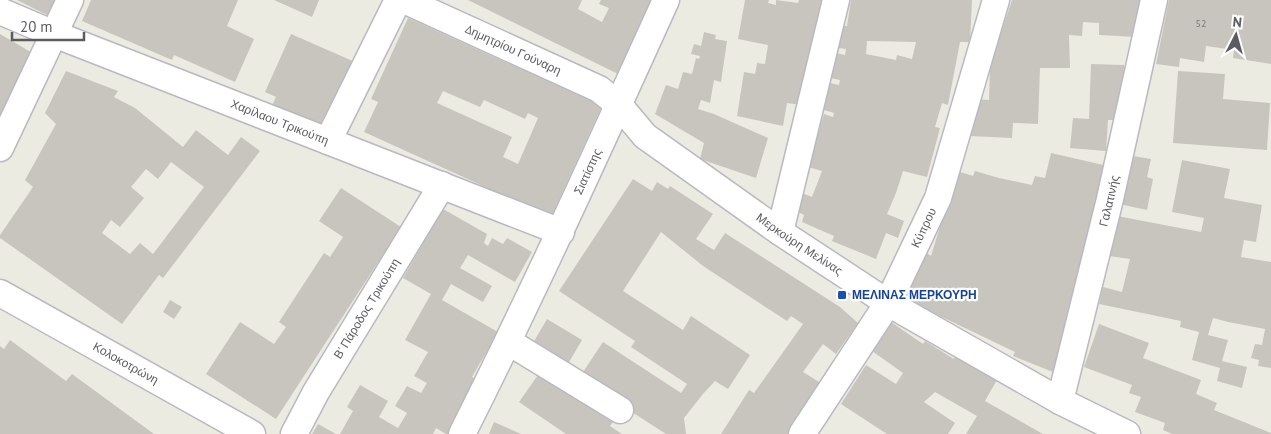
<svg xmlns="http://www.w3.org/2000/svg" width="1271" height="434" font-family="'PT Sans',sans-serif">
<rect width="100%" height="100%" fill="#ecebe1"/>
<path fill="#c8c5bf" fill-rule="evenodd" d="M17,0H55L47,15Z
M91,0H238L227,26L254,39L235,82L174,55L172,60L82,21Z
M274,0H319L312,17Z
M468,0H582L578,9L602,22L609,8L599,4L601,0H654L618,74Z
M745,0H769L768,3L776,5V0L798,3L799,0H826L817,53L810,52L801,105L787,103L783,126L737,116L744,72L755,74L757,63L765,64L768,45L738,39Z
M851,0H972L970,42H960L948,105L942,103L935,127L940,128L927,177L903,171L896,193L887,214L904,221L898,238L886,233L876,259L832,241L834,236L802,222L804,215L790,208L797,191L812,197L822,171L808,167L824,114L833,117L834,113L824,110L830,83L839,85L840,80L830,78L836,53L845,55L846,49L838,48L842,26H847ZM867,41L916,42L912,59L897,55L896,60L866,54Z
M1012,0H1145L1136,37L1099,35V23L1083,22L1082,36L1069,35L1070,68H1040L1038,124L1013,123L1012,138L969,136L971,99L989,100L990,66Z
M1169,0H1271V64L1233,58L1234,50L1206,46L1204,62L1180,58L1179,67L1156,64Z
M408,18L602,106L551,217L364,132L378,102L371,99ZM443,91L480,107L484,100L525,119L528,113L538,118L518,164L503,157L512,137L437,103Z
M704,32L716,35L715,39L727,41L721,82L714,80L710,103L701,100L698,109L714,114L768,138L756,178L700,159L704,143L655,114L666,85L678,89L683,72L692,74L696,58L699,59L700,56L691,54L694,44L701,46Z
M0,34L41,58L0,136Z
M291,34L355,62L325,130L272,106L276,97L265,92Z
M1091,64L1124,65L1122,120H1108L1106,151L1070,148L1073,118L1089,119Z
M66,71L118,91L114,97L135,108L183,147L196,130L228,155L241,137L260,151L163,278L159,275L122,324L0,238V235L33,187L25,180L56,124L45,113ZM171,162L204,187L153,254L140,243L130,254L102,233L111,220L120,227L144,198L131,187L146,169L158,179Z
M1178,71L1225,74L1223,99L1270,103L1267,150L1173,143Z
M1051,153L1108,166L1053,372L1013,356L1015,352L944,318L904,301L924,251L931,256L957,171L973,176L975,171L999,178L1032,185L1035,176L1045,178Z
M1133,156L1151,159L1147,177L1153,179L1147,210L1119,204L1125,174H1129Z
M1182,160L1230,169L1224,198L1262,205L1256,242L1244,240L1241,257L1271,262V368L1258,366L1259,360L1251,358L1255,344L1262,345L1265,329L1228,322L1213,318L1208,335L1228,340L1222,361L1247,367L1242,388L1217,381L1220,368L1192,360L1199,332L1180,327L1181,321L1099,304L1103,287L1122,292L1130,259L1109,256L1117,216L1201,232L1204,218L1172,212Z
M633,179L652,191L657,182L668,189L670,186L713,214L696,239L714,250L725,233L840,307L858,323L836,354L823,344L803,372L824,385L789,434H721L749,390L754,393L803,324L791,316L787,321L703,266L661,232L623,291L683,330L691,316L750,355L728,389L715,381L703,394L684,418L686,434H666L579,378L603,342L681,393L687,384L631,347L635,341L559,291Z
M341,188L401,227L276,419L206,374L240,322L274,344L286,327L279,322L324,253L330,257L343,237L319,221Z
M443,209L487,234L484,243L488,246L492,238L503,244L507,238L532,252L515,282L468,255L460,268L492,286L483,302L451,284L442,300L498,332L472,377L480,382L450,434H446L436,428L433,434H340L353,411L347,407L360,385L388,401L379,417L398,428L407,413L395,406L407,386L421,393L427,383L414,376L428,352L405,340L431,294L403,278Z
M170,300L182,307L174,319L163,312Z
M547,319L582,340L565,369L530,348Z
M891,322L923,344L925,341L954,359L956,354L998,378L985,401L1043,434H966L977,416L935,392L924,402L955,423L948,434H887L841,404L866,365L896,384L903,373L872,351Z
M1099,324L1149,343L1143,358L1201,380L1196,394L1217,403L1214,410L1271,433V434H1172L1163,430L1165,423L1135,412L1141,397L1129,393L1132,385L1084,367Z
M10,340L66,381L72,374L154,434H0V346L4,349Z
M545,365L617,416L610,426L622,434H566L519,402Z
M494,422L521,434H489Z
M318,424L336,434H312Z"/>
<g fill="none" stroke-linecap="round" stroke-linejoin="round">
<g stroke="#b9bac0" stroke-width="29">
<g id="minor">
<path id="s1" d="M404,0L599,89L619,105L645,136L780,232L888,303L1060,401L1127,434"/>
<path id="s2" d="M0,11L54,34L561,232"/>
<path d="M328,141L398,0"/>
<path d="M0,148L70,0"/>
<path d="M780,232L836,0"/>
<path id="s3" d="M0,293L252,434"/>
<path d="M509,342L620,410"/>
<path id="s4" d="M1060,401L1110,199L1154,0"/>
<path id="s5" d="M294,434L316,392L442,185"/>
<path id="s6" d="M462,434C534,291 600,146 666,0"/>
<path id="s7" d="M802,434L888,303L938,198L996,0"/>
</g>
</g>
<use href="#minor" stroke="#fff" stroke-width="26"/>
</g>
<rect fill="#1a4fb4" stroke="#fff" stroke-width="2" x="837" y="290" width="10" height="10" rx="2.5"/>
<g text-anchor="middle" stroke-width="4.5" stroke-linejoin="round" paint-order="stroke">
<g font-size="10" fill="#767679">
<text x="1201" y="27">52</text>
</g>
<g font-size="12" fill="#5a5c62" stroke="#fff">
<text dy="4" stroke="none"><textPath href="#s1" startOffset="120">Δημητρίου Γούναρη</textPath></text>
<text dy="4" stroke="none"><textPath href="#s2" startOffset="301">Χαρίλαου Τρικούπη</textPath></text>
<text dy="4" stroke="none"><textPath href="#s6" startOffset="291">Σιατίστης</textPath></text>
<text dy="4" stroke="none"><textPath href="#s4" startOffset="206">Γαλατινής</textPath></text>
<text dy="4" stroke="none"><textPath href="#s7" startOffset="240">Κύπρου</textPath></text>
<text dy="4" stroke="none"><textPath href="#s1" startOffset="469">Μερκούρη Μελίνας</textPath></text>
<text dy="4" stroke="none"><textPath href="#s5" startOffset="145">Β' Πάροδος Τρικούπη</textPath></text>
<text dy="4" stroke="none"><textPath href="#s3" startOffset="144">Κολοκοτρώνη</textPath></text>
</g>
<g font-size="12" font-weight="bold" fill="#164399" stroke="#fff" text-anchor="start">
<text x="852" y="299">ΜΕΛΙΝΑΣ ΜΕΡΚΟΥΡΗ</text>
</g>
</g>
<g transform="translate(1236 35) rotate(6)" stroke="#ffffff" stroke-width="4" paint-order="stroke">
<path d="M0-4L9 19L0 12L-9 19Z" fill="#5a5c62"/>
<text y="-8" font-size="14" font-weight="bold" text-anchor="middle" fill="#5a5c62">N</text>
</g>
<path d="M12 32v8h72v-8" fill="none" stroke="#5a5c62" stroke-width="2.5"/>
<text x="20" y="32" font-size="15" fill="#5a5c62" stroke="#ffffff" stroke-width="4" paint-order="stroke">20 m</text>
</svg>
